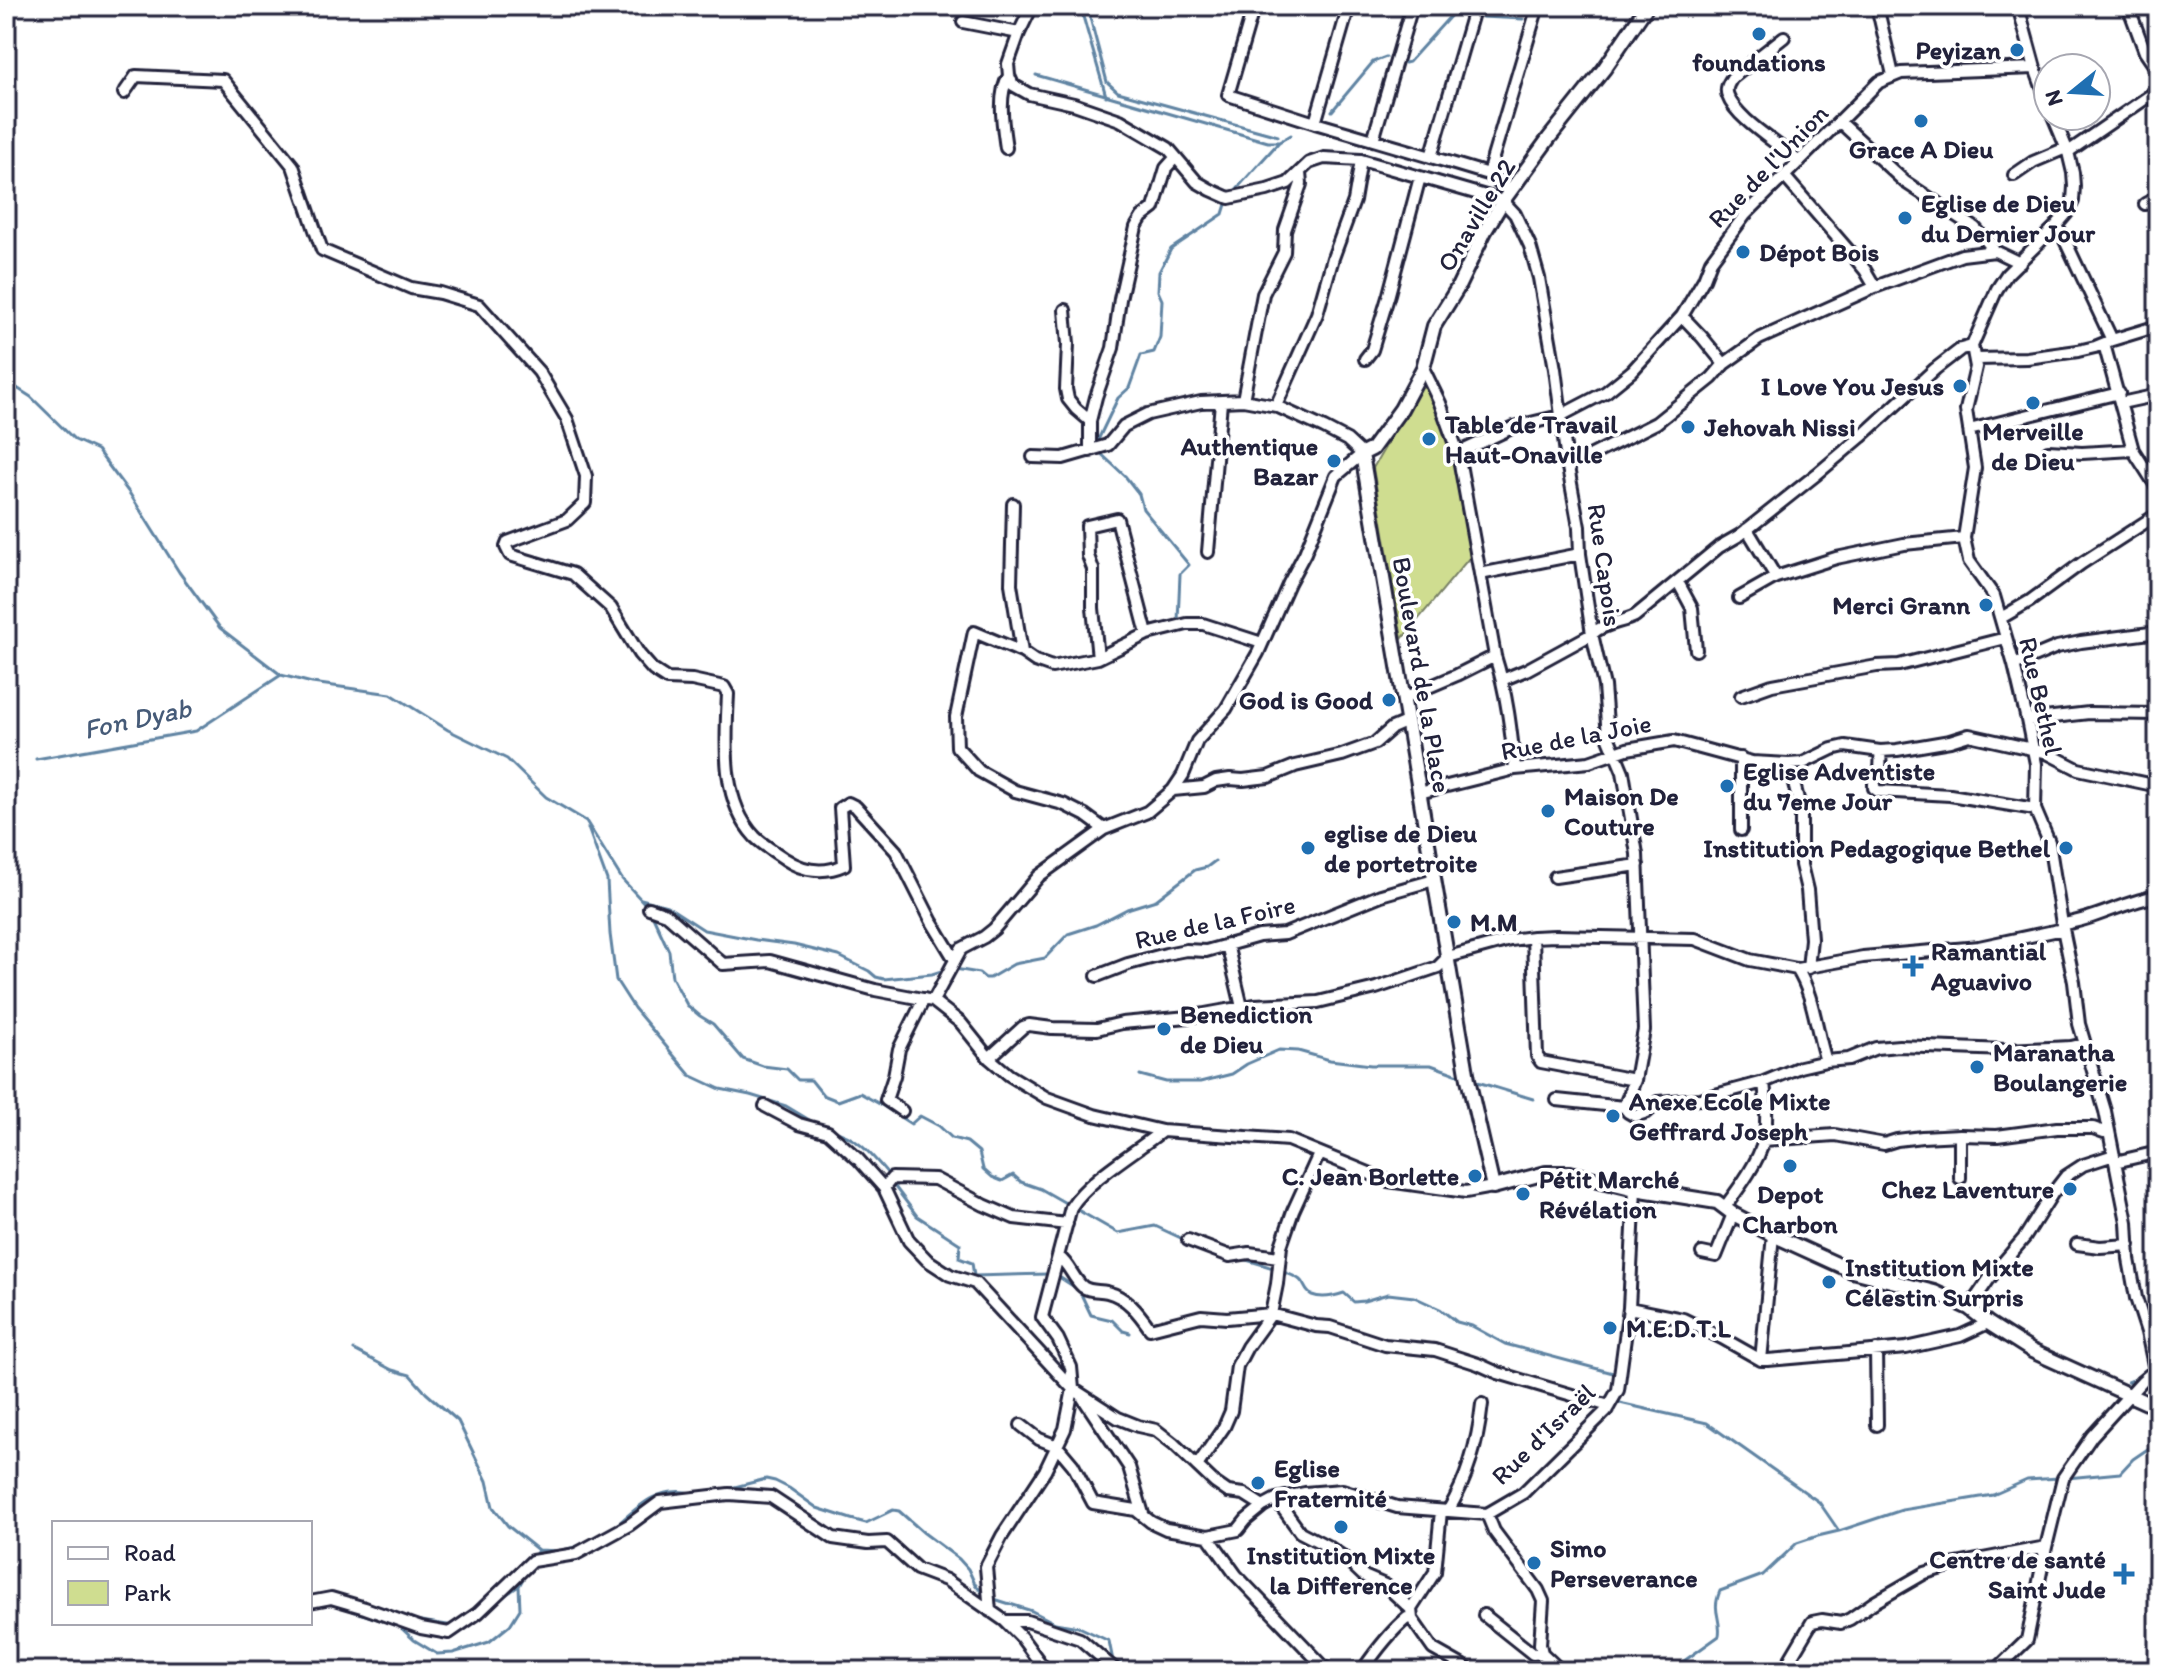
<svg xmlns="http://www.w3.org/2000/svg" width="2164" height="1677" font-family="Itim,sans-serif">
<rect width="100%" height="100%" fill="#fff"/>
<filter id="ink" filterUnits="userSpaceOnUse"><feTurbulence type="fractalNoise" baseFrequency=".0125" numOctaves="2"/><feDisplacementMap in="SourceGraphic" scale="16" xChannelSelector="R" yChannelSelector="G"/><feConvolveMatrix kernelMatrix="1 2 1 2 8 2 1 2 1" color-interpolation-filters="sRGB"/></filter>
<g filter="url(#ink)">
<path fill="#cfdd90" stroke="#788066" stroke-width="2" d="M1426,377L1453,444L1470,557L1402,639L1373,468Z"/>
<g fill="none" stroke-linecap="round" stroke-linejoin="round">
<path stroke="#6084a3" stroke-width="3" d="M1080,6L1106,96
M1087,6L1107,82L1118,92L1278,136
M1482,17L1523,19
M1405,63L1409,62L1453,13L1458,10L1463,11
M1036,75L1268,142H1279
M1332,111L1373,62L1386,57
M1232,194L1279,142L1291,135
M6,381L31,397L75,440L97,450L130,494L179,572L220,628L281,675L312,683L391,694L448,730L507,759L546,797L586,821L622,879L647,906
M1096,444L1118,398L1129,388L1141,355L1154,352L1160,337L1162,300L1158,291L1159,272L1171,249L1223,214L1227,201
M1097,450L1125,476L1139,494L1143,509L1189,565L1180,574L1178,621
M36,759L196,731L281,675
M588,828L607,880L610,934L616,980L634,1008L690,1075L720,1089L750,1095L786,1106L816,1124
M641,899L667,906L704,930L756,940L794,945L839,956L869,971L876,977L884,979L932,974L948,969
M651,912L669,951L672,977L687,1005L700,1016L713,1024L743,1059L763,1066L787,1069L798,1080H811L823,1095L838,1101L860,1093L883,1106L911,1124L920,1116L939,1126L952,1138L967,1142L979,1152L983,1169L992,1177L1002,1181L1013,1175L1021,1182L1041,1189L1118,1233L1155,1226L1185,1240
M955,969L979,973L985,978H990L1014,964L1045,958L1068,934L1096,925L1127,909L1156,900L1195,870L1207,867L1215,861
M1140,1075L1166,1082H1200L1232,1074L1247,1064L1279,1050L1298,1051L1330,1060L1371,1065H1431L1464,1077
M1471,1080L1533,1099
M830,1130C857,1136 872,1155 889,1175
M893,1182L895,1187L917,1216L960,1244L959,1258L972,1263L974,1276L1048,1274
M1238,1258C1251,1261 1290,1272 1300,1280C1305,1284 1305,1292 1312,1295C1322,1299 1335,1296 1344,1293L1354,1302L1364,1301L1388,1294L1414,1297L1440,1309L1457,1322L1472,1326L1505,1344L1613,1373
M1056,1275L1079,1290L1091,1315L1112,1320L1123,1331L1130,1333
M354,1350L392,1370L410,1375L426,1393L458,1421L487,1481L493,1507L508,1526L538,1550
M2128,1382L2136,1379L2151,1367
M1564,1388L1624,1404L1707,1423L1819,1502L1839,1531
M2067,1478L2120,1473L2133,1459L2158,1442
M723,1490L766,1479L775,1481L789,1488L817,1508L851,1519L866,1523L893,1510L899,1511L924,1533L959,1559L968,1569L975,1584L984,1595
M612,1529C637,1508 657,1485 692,1493
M534,1557L538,1550L561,1551L585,1544
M991,1598L1032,1611L1055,1623L1079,1627L1109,1641L1113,1661L1125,1665L1129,1671
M497,1601L517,1587
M353,1611L399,1626L414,1640L437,1654L453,1653L489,1642L510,1625L520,1609L519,1586L525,1575
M414,1620L454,1626
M1670,1671L1719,1636C1722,1618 1711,1612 1720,1591L1763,1575L1797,1543L1818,1536L1839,1531L1902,1510L1993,1495L2027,1480L2059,1478"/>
<g stroke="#22223b" stroke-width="16">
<path id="minor" d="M1032,6L1019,33L1008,64L1009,76L1013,85L1029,94L1074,104L1120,120L1168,148L1197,182L1211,190L1229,198L1267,190L1288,183L1309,163L1324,158L1361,160L1503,201L1515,214L1530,246L1539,278L1555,369L1567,462L1579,527L1580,554L1592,634L1604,686L1608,736L1623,772L1637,854L1644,1030L1635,1080L1624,1107
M1254,6L1228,95L1315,123
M1349,6L1315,123L1431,157L1475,6
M1877,6L1893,75
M2018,6L2035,68L2048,103
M2128,6L2145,52L2158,71
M963,22L1019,33
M1784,37L1732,78C1728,84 1725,89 1728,96C1736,119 1780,144 1799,162
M124,93L136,76L223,80L293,166L322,250L411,288L440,293L479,305L539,372L567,419L586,476L585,503L567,520L508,542L506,547L510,555L573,574L611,608L639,654L653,670L667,679L692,680L724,687L728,694C726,740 720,800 755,837C763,845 775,852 785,859C803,871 824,874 844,865L840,808L848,803L856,807L896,851L932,922L955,960
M2053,116L2068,152L2073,173L2074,186L2073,201L2067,213L2055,227L2007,274L1997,289L1972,346L1976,367L1966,410L1975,468L1964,538L1969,561L1994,596L2014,665L2027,720L2036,764L2035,809L2049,842L2062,924L2074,982L2079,1024L2105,1111L2127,1222L2129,1259L2136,1298L2147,1332L2155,1370
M1840,122L1905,182L1975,228L1995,251
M1373,140L1412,6
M1006,148C1003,127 997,94 1009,76
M2068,152L2158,90
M1431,157L1488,174L1538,6
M1488,174L1510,192
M2014,175L2033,162L2066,148
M1785,177L1849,251L1865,270L1875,287
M2145,204L2158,197
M2055,227L2062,234L2112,340
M1065,310L1068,344L1066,389L1068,399L1076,409L1090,421
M1682,316L1702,337L1724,364
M2104,344L2133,450L2158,489
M1365,359L1372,350L1389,294L1420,177
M1976,359L2027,358L2078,351L2095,347L2112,340L2158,326
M1423,368L1440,403L1458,453L1495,656C1507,693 1511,731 1515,769
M1243,400L1263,294L1284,252L1285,230L1301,184L1300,173
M2121,403L2158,395
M1276,406L1317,314L1333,258L1354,201L1361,160
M1969,430L2119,393
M1090,451V421L1096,397L1113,348L1120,299L1136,227L1142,217L1154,208L1166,168L1175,158
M2048,451L2082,453L2133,450
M1458,453L1514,427L1560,416L1606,392L1632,371L1682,316L1704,279L1711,261L1745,215L1879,82L1901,73L2035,68
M1567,462L1586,458L1656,423L1712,378L1724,364L1759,339L1875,287L1962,255L1995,251L2020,263
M1013,504L1011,584L1022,652L1035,661L1052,667L1098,658L1147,634L1187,624H1203L1262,643
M1747,529L1776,577
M1208,552L1221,402
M1480,574L1580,554
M1678,582L1692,608L1696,650
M1739,598L1776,577L1836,558L1904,544L1964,538
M2001,618L2030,601L2082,563L2158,514
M1022,652L974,632L956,717L957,747L979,771L1015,791L1063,804L1085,815L1104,829
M1098,658L1093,608V569L1088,556L1087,526L1117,519L1147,634
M2014,665L2057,647L2081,642L2158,632
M1502,680L1526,670L1592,634C1604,623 1621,623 1635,616L1719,547L1740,535L1817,474L1861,437L1935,369L1961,349L1972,346
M1741,696L1772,685L1877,666L1899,665L2006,638
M1403,698L1457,675L1495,656
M2027,720L2089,713L2158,714
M1880,751C1881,763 1881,773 1874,783V788L1878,791L1950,795L2035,809
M1741,758V830
M1789,764L1801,811V865L1807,890L1811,939L1808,968
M1173,790L1204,787L1216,781L1230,779L1243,780L1268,777L1295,766L1342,755L1375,743L1392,728L1406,722
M1419,793L1515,769L1589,762L1627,749L1674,741L1752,762L1789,764L1803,763L1832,749L1845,746L1880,751L1897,750L1950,741L1969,735L2045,752L2078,769L2158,786
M1555,877L1638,865
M649,908L666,914L723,964L770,961L875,990L933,1001L961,1023L989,1058L1009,1075L1047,1098L1094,1115L1162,1131L1288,1140L1388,1181L1466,1192L1493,1187
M2062,924C2095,920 2125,901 2158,896
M1533,937L1537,1056L1541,1062L1635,1080
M1227,944L1242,1007
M1797,969L1863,957L1979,947L2063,929
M1097,976L1128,964L1166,954L1186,950L1206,951L1259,936L1285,934L1381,895L1434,880
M933,1001L961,949L984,937L994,929L1039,876L1104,829L1147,812L1173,790L1183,775L1197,741L1226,709L1258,653L1289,583L1305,553L1336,476L1362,454L1347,440L1324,428L1276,406L1243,400L1201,402L1148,414L1124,426L1108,445L1063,458L1033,457
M989,1058L1023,1027L1029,1025L1052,1028L1097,1029L1122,1023L1188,1017L1254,1005L1318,1002L1376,988L1438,967L1448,957L1510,940L1533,937L1555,936L1695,939L1750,960L1797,969C1814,995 1816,1031 1826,1061
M1557,1100L1624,1107L1628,1112L1635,1116L1647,1112L1658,1102L1700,1099L1764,1082L1800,1067L1826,1061L1849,1059L1876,1048L1899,1046L2007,1050L2071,1047L2084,1044
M765,1106L799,1124L828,1132L858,1159L884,1188L909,1241L927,1260L950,1275L975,1283L1073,1389L1118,1418L1138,1426L1156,1430L1174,1444L1215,1483L1228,1492L1244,1494L1263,1506
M902,1111L886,1100L894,1076L899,1049L924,999
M1764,1140L1835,1135L1884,1144L1897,1140L1922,1137L1960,1135L1997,1136L2057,1128H2093L2104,1132L2109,1131
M2115,1162L2158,1152
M1960,1178V1135
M884,1188L892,1178L935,1179L984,1205L1014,1218L1067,1224
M1725,1207C1739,1188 1758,1163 1764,1140C1768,1122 1766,1100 1764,1082
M1188,1240L1230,1256L1249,1253L1279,1257
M2077,1244L2100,1247L2129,1245
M1702,1253L1716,1256L1733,1214
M1059,1257C1070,1265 1073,1279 1083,1287C1090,1292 1099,1290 1107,1292C1127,1297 1139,1313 1150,1329L1201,1316L1227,1318L1271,1314L1316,1326L1330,1327L1385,1345L1435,1350L1478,1364L1498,1373L1609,1406
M1629,1308L1683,1319L1722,1338L1761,1360H1768L1906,1348L1960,1336L1988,1323
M1969,1308L1989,1279L2025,1237L2052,1194L2066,1176L2083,1165L2114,1155
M1876,1350L1877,1425
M1761,1360L1773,1235
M1083,1398L1129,1467L1143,1514
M1021,1425L1039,1439L1057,1446L1073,1465L1093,1503L1136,1510L1151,1522L1166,1529L1208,1536L1238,1530L1246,1520L1263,1506L1276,1499L1305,1493L1342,1490L1397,1507L1487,1514L1523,1493L1606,1411L1618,1390L1629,1308L1635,1189
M1197,1466L1224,1427L1231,1411L1237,1366L1247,1347L1271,1314L1277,1284L1281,1246L1293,1211L1319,1154
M1276,1499L1300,1532L1329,1547L1345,1558L1364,1576L1385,1585L1411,1609
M1441,1511L1435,1572L1411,1609L1412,1619L1433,1649L1472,1671
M1448,1511C1468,1478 1478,1441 1482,1404
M1487,1514L1494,1531L1538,1590L1543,1601L1540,1644L1542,1653L1561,1671
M1208,1536L1236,1575L1328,1671
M310,1602L331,1598L365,1608L421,1628L449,1633L478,1613L532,1561L576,1554L629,1525L660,1502L729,1494L771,1497L833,1538L868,1543L887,1542L917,1569L946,1580L1005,1621L1021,1637L1046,1671
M990,1611L986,1567L1002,1536L1045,1471L1065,1429L1073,1389L1071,1367L1058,1339L1042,1317L1071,1207C1089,1179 1134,1153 1162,1131
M1484,1615L1533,1654L1542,1653
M1005,1621H1027L1080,1639L1117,1671
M1362,1671C1375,1652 1389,1633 1407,1618L1412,1619
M1783,1671L1812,1622L1822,1620L1841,1623L1850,1619L1873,1603L1925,1573L1956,1564L2046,1547
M1995,1671L2027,1640L2046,1547L2063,1478L2092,1436L2142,1381L2155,1370"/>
</g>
<g stroke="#22223b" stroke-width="18">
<path id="tertiary" d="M1647,6L1604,69L1549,138L1503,201L1485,231L1457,289L1434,326L1423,368L1401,409L1372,449L1362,454L1468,1079L1493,1187L1546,1173H1570L1635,1189L1717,1202L1733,1214L1773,1235L1852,1271L1934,1292L1969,1308L1988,1323L2032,1351L2158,1408"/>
</g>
<use href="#minor" stroke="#fff" stroke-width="10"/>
<use href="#tertiary" stroke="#fff" stroke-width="12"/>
</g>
</g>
<g fill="#1f6fb2" stroke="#fff" stroke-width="3">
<circle cx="1759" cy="34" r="8"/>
<circle cx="2017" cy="50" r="8"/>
<circle cx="1921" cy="121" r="8"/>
<circle cx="1905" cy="218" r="8"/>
<circle cx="1743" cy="252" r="8"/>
<circle cx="1960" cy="386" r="8"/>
<circle cx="2033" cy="403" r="8"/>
<circle cx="1688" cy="427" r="8"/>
<circle cx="1429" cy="439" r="8"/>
<circle cx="1334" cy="461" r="8"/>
<circle cx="1986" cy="605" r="8"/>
<circle cx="1389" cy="700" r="8"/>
<circle cx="1727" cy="786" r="8"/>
<circle cx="1548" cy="811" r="8"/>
<circle cx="1308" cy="848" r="8"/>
<circle cx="2066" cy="848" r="8"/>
<circle cx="1454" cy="922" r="8"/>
<path d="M1909 954h8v8h8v8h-8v8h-8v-8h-8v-8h8z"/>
<circle cx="1164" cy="1029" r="8"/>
<circle cx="1977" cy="1067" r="8"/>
<circle cx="1613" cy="1116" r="8"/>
<circle cx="1790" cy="1166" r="8"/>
<circle cx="1475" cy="1176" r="8"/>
<circle cx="2070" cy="1189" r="8"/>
<circle cx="1523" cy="1194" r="8"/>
<circle cx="1829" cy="1282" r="8"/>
<circle cx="1610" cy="1328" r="8"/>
<circle cx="1258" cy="1483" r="8"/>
<circle cx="1341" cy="1527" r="8"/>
<circle cx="1534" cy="1563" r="8"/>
<path d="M2120 1562h8v8h8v8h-8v8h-8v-8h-8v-8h8z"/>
</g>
<g text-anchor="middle" stroke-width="7" stroke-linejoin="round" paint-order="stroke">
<g font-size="26" font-weight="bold" fill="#22223b" stroke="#fff" text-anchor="start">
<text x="2001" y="59" text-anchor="end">Peyizan</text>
<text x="1759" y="71" text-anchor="middle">foundations</text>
<text x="1921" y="158" text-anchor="middle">Grace A Dieu</text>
<text x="1921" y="212">Eglise de Dieu<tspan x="1921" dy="30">du Dernier Jour</tspan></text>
<text x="1759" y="261">Dépot Bois</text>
<text x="1944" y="395" text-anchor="end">I Love You Jesus</text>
<text x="1445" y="433">Table de Travail<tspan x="1445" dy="30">Haut-Onaville</tspan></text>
<text x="1704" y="436">Jehovah Nissi</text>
<text x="2033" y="440" text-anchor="middle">Merveille<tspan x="2033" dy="30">de Dieu</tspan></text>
<text x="1318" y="455" text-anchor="end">Authentique<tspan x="1318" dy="30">Bazar</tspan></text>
<text x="1970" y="614" text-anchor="end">Merci Grann</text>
<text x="1373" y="709" text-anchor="end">God is Good</text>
<text x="1743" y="780">Eglise Adventiste<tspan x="1743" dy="30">du 7eme Jour</tspan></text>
<text x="1564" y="805">Maison De<tspan x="1564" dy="30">Couture</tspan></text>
<text x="1324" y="842">eglise de Dieu<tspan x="1324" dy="30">de portetroite</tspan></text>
<text x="2050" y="857" text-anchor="end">Institution Pedagogique Bethel</text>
<text x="1470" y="931">M.M</text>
<text x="1931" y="960">Ramantial<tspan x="1931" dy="30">Aguavivo</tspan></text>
<text x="1180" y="1023">Benediction<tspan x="1180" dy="30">de Dieu</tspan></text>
<text x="1993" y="1061">Maranatha<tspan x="1993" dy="30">Boulangerie</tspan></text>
<text x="1629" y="1110">Anexe Ecole Mixte<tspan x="1629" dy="30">Geffrard Joseph</tspan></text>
<text x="1459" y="1185" text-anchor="end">C. Jean Borlette</text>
<text x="1539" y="1188">Pétit Marché<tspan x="1539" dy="30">Révélation</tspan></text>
<text x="2054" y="1198" text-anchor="end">Chez Laventure</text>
<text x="1790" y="1203" text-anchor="middle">Depot<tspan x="1790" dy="30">Charbon</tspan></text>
<text x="1845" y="1276">Institution Mixte<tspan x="1845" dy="30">Célestin Surpris</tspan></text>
<text x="1626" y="1337">M.E.D.T.L</text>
<text x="1274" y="1477">Eglise<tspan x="1274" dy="30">Fraternité</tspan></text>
<text x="1550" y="1557">Simo<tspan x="1550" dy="30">Perseverance</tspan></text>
<text x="1341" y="1564" text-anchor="middle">Institution Mixte<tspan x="1341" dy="30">la Difference</tspan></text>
<text x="2106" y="1568" text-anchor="end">Centre de santé<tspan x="2106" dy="30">Saint Jude</tspan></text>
</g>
<g font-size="26" fill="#22223b" stroke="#fff">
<text transform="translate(1768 166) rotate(-46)" y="9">Rue de l'Union</text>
<text transform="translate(1476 215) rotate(-59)" y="9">Onaville 22</text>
<text transform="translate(1605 565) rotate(82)" y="9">Rue Capois</text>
<text transform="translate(1422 675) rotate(80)" y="9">Boulevard de la Place</text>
<text transform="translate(2041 696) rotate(77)" y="9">Rue Bethel</text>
<text transform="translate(1576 737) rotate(-11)" y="9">Rue de la Joie</text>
<text transform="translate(1215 922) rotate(-13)" y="9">Rue de la Foire</text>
<text transform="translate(1543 1434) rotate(-44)" y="9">Rue d'Israël</text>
</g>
<g font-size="28" font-style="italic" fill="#465b78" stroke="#fff">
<text transform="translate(137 718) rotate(-12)" y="10">Fon Dyab</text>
</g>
</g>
<rect width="2164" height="1677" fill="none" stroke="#fff" stroke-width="32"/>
<rect x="16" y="16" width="2132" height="1645" fill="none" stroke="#22223b" stroke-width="3" filter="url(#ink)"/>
<rect x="52" y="1521" width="260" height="104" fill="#ffffff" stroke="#a7a7b1" stroke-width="2"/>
<rect x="68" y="1547" width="40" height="12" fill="#ffffff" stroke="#a7a7b1" stroke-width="2"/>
<text x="124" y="1561" font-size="24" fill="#22223b">Road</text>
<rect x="68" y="1581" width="40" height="24" fill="#cfdd90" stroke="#a7a7b1" stroke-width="2"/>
<text x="124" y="1601" font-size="24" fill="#22223b">Park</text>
<g transform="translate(2072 92) rotate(252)"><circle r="38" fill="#ffffff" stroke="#a7a7b1" stroke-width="2"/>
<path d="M0-6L14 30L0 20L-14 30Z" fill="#1f6fb2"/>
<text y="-12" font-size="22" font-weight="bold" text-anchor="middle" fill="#22223b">N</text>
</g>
</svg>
